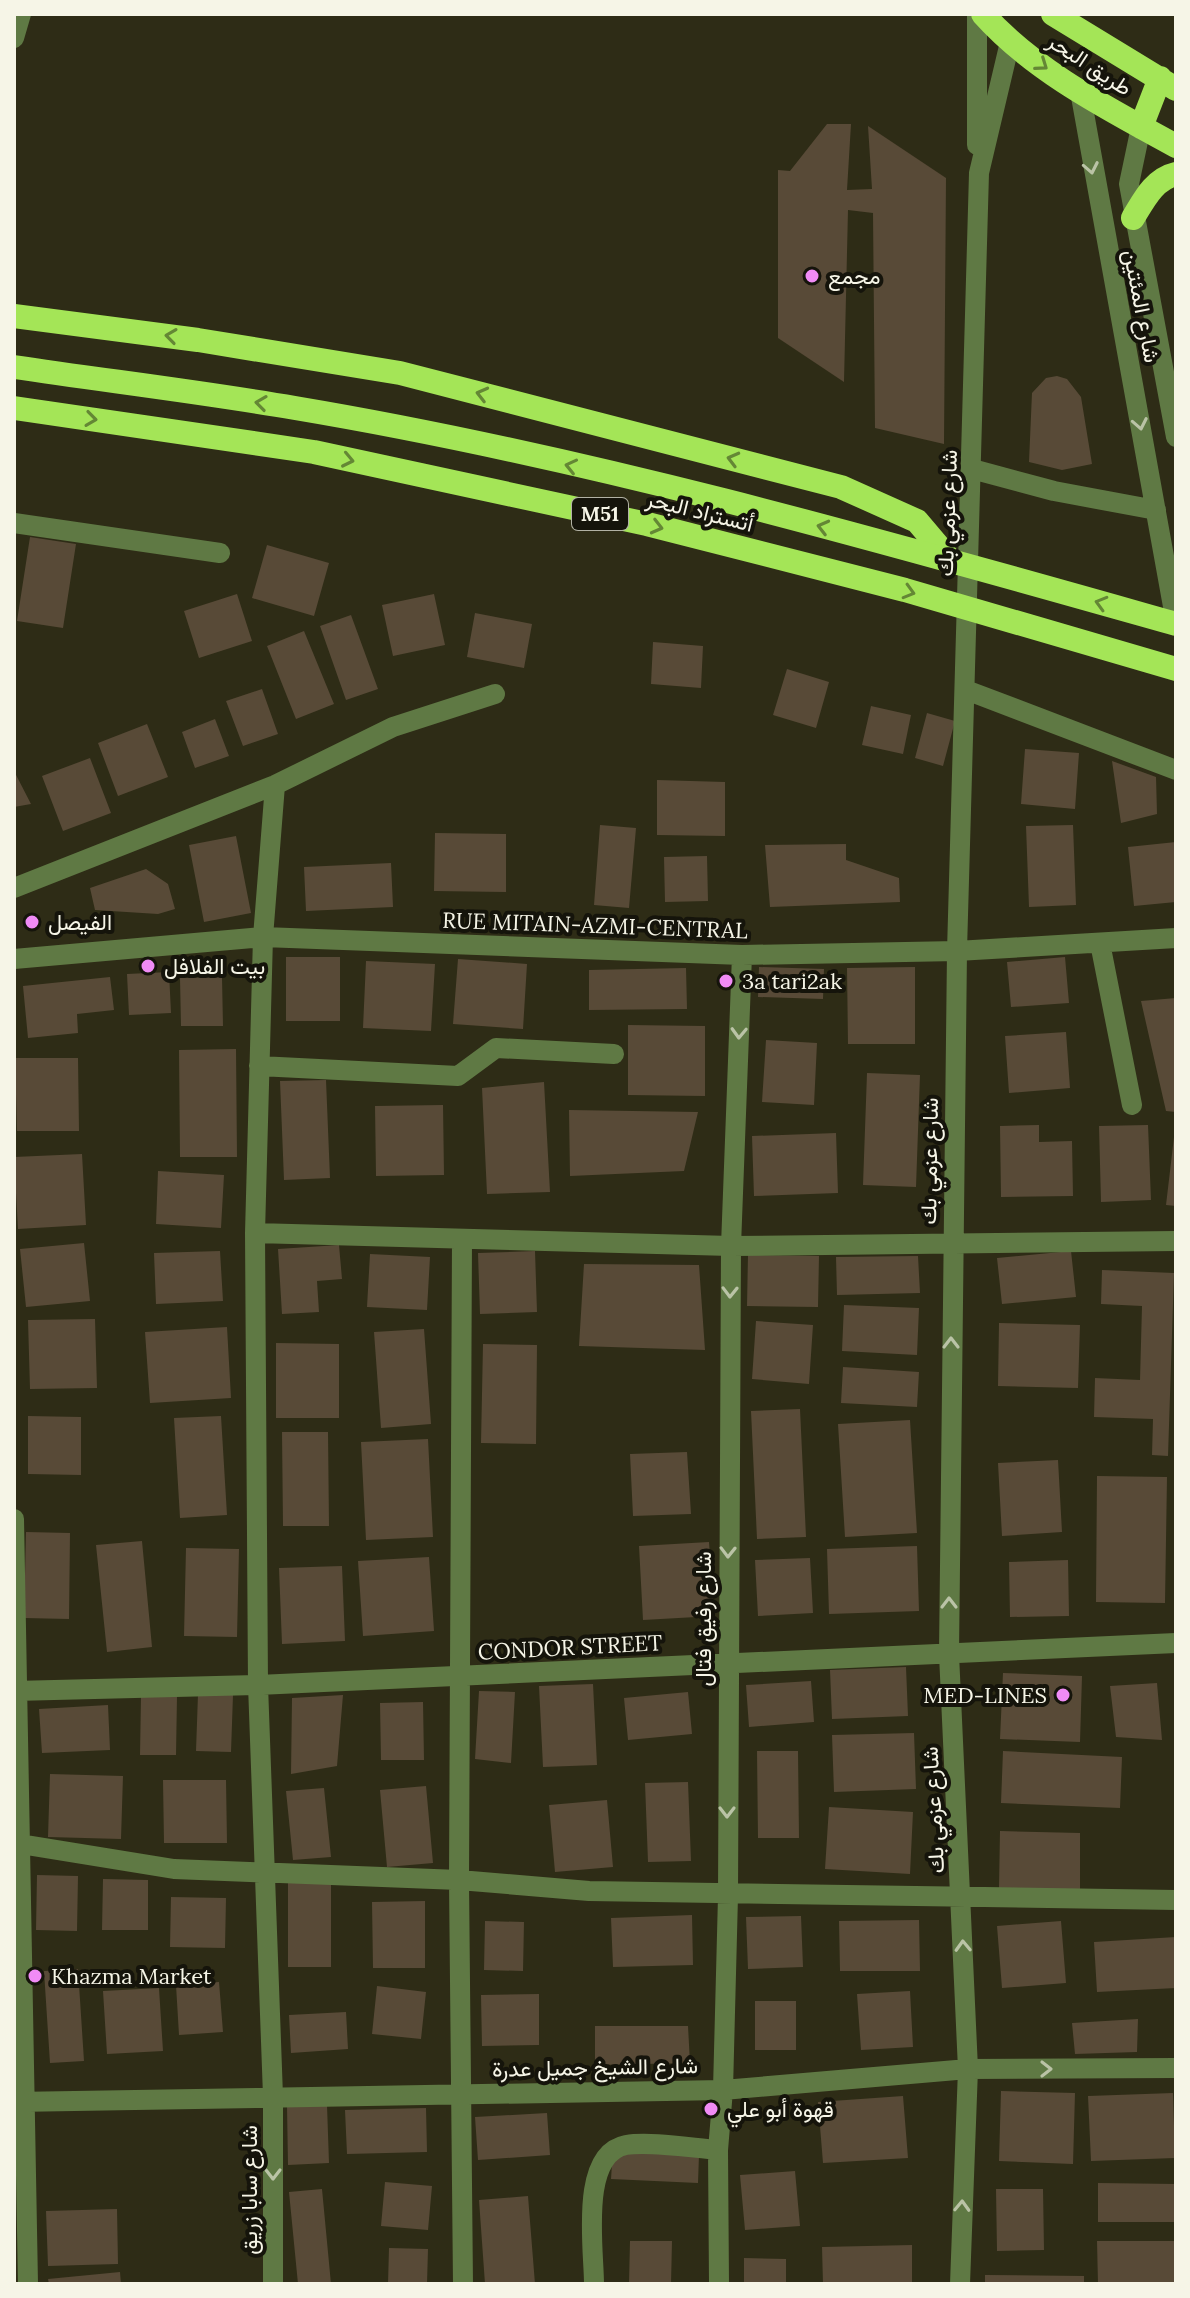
<svg xmlns="http://www.w3.org/2000/svg" width="1190" height="2298" font-family="Lora,Vazirmatn,serif">
<rect width="100%" height="100%" fill="#2e2c16"/>
<path fill="#584a37" d="M827,124H851L847,190L872,189L868,126L946,178L944,444L875,428L873,213L848,210L844,382L778,338V170L790,171Z
M1057,376L1067,379L1081,397L1092,464L1062,470L1029,462L1032,393L1046,378Z
M30,537L76,544L63,628L17,621Z
M267,545L329,563L314,616L252,598Z
M237,594L252,641L199,658L184,611Z
M434,594L445,645L393,656L382,605Z
M475,613L532,624L524,668L467,657Z
M351,615L378,689L346,700L320,626Z
M304,631L334,704L296,719L267,646Z
M653,642L703,646L701,688L651,684Z
M787,669L829,682L816,728L773,715Z
M262,689L278,734L243,746L226,701Z
M871,706L911,715L903,754L862,745Z
M927,713L955,721L943,766L915,758Z
M215,719L229,756L195,768L182,732Z
M147,724L168,777L118,796L98,743Z
M1025,749L1079,753L1075,809L1021,804Z
M90,758L111,813L63,831L42,776Z
M1112,761L1156,777L1157,814L1121,823Z
M14,771L31,804L14,807Z
M657,780L725,782V836L657,835Z
M600,825L636,828L629,908L594,905Z
M1073,825L1076,905L1029,907L1026,826Z
M435,833L506,834V892L434,891Z
M236,836L251,913L204,922L189,845Z
M1176,842V902L1134,906L1128,847Z
M846,844V860L899,878L900,902L770,907L765,845Z
M707,856L708,901L665,902L664,857Z
M391,863L393,907L306,911L304,867Z
M146,869L168,884L175,909L158,914L95,910L90,888Z
M286,957H340V1021H286Z
M1065,957L1069,1003L1011,1007L1007,962Z
M458,959L527,964L523,1029L453,1024Z
M366,961L435,964L431,1031L363,1028Z
M759,967L824,969L823,999L758,997Z
M915,967V1044H848L847,968Z
M686,968L687,1009L589,1010V970Z
M169,972L171,1013L129,1015L127,974Z
M110,977L114,1010L77,1014L78,1033L28,1038L23,986Z
M222,977L223,1026H181L180,978Z
M1176,998V1112L1166,1111L1141,1001Z
M628,1025L705,1026V1096L628,1095Z
M1066,1032L1070,1088L1009,1093L1005,1036Z
M766,1040L817,1043L814,1105L762,1102Z
M236,1049L237,1157H180L179,1050Z
M15,1058H78L79,1131H17Z
M867,1073L920,1075L916,1187L863,1185Z
M326,1080L330,1178L284,1180L280,1081Z
M544,1082L550,1192L487,1194L482,1088Z
M443,1105L444,1175L376,1176L375,1106Z
M569,1110L698,1112L684,1171L570,1176Z
M1039,1125V1142L1072,1141L1073,1196L1001,1197L1000,1126Z
M1148,1125L1151,1200L1101,1202L1099,1126Z
M836,1133L838,1193L754,1196L752,1136Z
M1174,1137L1176,1138V1206L1166,1205Z
M82,1154L86,1225L18,1229L14,1157Z
M158,1171L224,1175L221,1228L156,1224Z
M84,1243L90,1301L26,1307L20,1249Z
M339,1245L342,1279L317,1281L319,1312L282,1314L278,1249Z
M220,1251L223,1301L156,1304L154,1253Z
M535,1251L537,1312L480,1314L478,1253Z
M1071,1251L1076,1297L1002,1304L997,1258Z
M370,1254L430,1257L427,1310L367,1307Z
M748,1255L819,1256L818,1307L747,1306Z
M918,1256L920,1293L837,1295L836,1257Z
M584,1264L699,1265L705,1350L579,1346Z
M1102,1270L1174,1273L1168,1456L1152,1455L1153,1419L1094,1417L1095,1378L1140,1380L1142,1306L1101,1304Z
M844,1305L919,1308L917,1355L842,1351Z
M95,1319L97,1388L30,1389L28,1320Z
M756,1321L813,1325L809,1384L752,1379Z
M999,1323L1080,1325L1078,1388L998,1386Z
M227,1327L231,1398L150,1403L145,1332Z
M424,1329L431,1424L381,1428L374,1332Z
M276,1343L339,1344V1418H276Z
M483,1344L537,1345L536,1444L481,1443Z
M843,1367L919,1372L917,1407L841,1403Z
M800,1409L806,1537L757,1539L751,1411Z
M28,1416L81,1417V1475L28,1474Z
M221,1416L227,1515L180,1518L174,1418Z
M910,1420L917,1533L845,1537L838,1424Z
M282,1432H328L329,1526H283Z
M428,1439L433,1537L366,1540L361,1442Z
M687,1452L691,1514L633,1516L630,1454Z
M1058,1460L1062,1532L1002,1536L998,1463Z
M1097,1476L1167,1477L1165,1603L1096,1602Z
M26,1532L70,1533L69,1619L24,1618Z
M142,1541L152,1647L107,1652L96,1545Z
M709,1542L714,1616L643,1620L639,1546Z
M917,1546L919,1611L829,1614L827,1549Z
M186,1548L239,1549L237,1637L184,1636Z
M429,1557L434,1631L363,1636L358,1561Z
M810,1558L813,1613L758,1616L755,1560Z
M1068,1560L1069,1616L1010,1617L1009,1562Z
M342,1566L345,1641L282,1644L279,1568Z
M906,1667L908,1716L832,1719L830,1670Z
M1003,1673L1082,1676L1080,1742L1000,1739Z
M811,1681L814,1722L749,1727L746,1685Z
M1157,1683L1162,1740L1116,1737L1110,1686Z
M593,1684L597,1765L543,1767L539,1686Z
M479,1691L515,1692L511,1763L475,1759Z
M688,1692L692,1734L628,1740L624,1698Z
M198,1694L233,1695L231,1752L196,1751Z
M343,1695L337,1766L291,1774L292,1698Z
M141,1696H177L176,1755H140Z
M423,1702L424,1760H381L380,1703Z
M108,1705L110,1750L42,1753L39,1709Z
M914,1733L916,1789L834,1792L832,1735Z
M757,1751H798L799,1838H758Z
M1003,1751L1122,1757L1120,1808L1001,1803Z
M50,1774L123,1776L121,1839L48,1837Z
M163,1780H226L227,1843H164Z
M688,1782L691,1861L648,1862L645,1783Z
M426,1786L433,1863L387,1867L380,1790Z
M324,1788L331,1857L293,1860L286,1791Z
M607,1800L613,1867L555,1872L549,1805Z
M829,1807L913,1812L910,1874L825,1869Z
M1000,1831L1080,1833V1890L999,1888Z
M37,1875L78,1876L77,1931L36,1930Z
M103,1879L148,1880V1930H102Z
M288,1882H331V1967H288Z
M171,1897L226,1898L225,1948L170,1947Z
M425,1901V1968H373L372,1902Z
M692,1915L693,1965L613,1967L611,1918Z
M801,1916L803,1967L748,1969L746,1917Z
M919,1920L920,1971H840L839,1921Z
M485,1921L524,1922L523,1971L484,1970Z
M1061,1921L1066,1983L1002,1988L997,1926Z
M1176,1937V1988L1097,1992L1094,1942Z
M78,1969L84,2061L50,2063L44,1971Z
M219,1982L223,2032L179,2035L176,1985Z
M377,1986L426,1992L421,2039L372,2034Z
M159,1988L163,2051L107,2054L103,1991Z
M910,1991L913,2047L861,2050L857,1994Z
M539,1994V2045L482,2046L481,1995Z
M755,2001H796V2050H755Z
M346,2012L348,2049L291,2053L289,2015Z
M1138,2019L1137,2052L1075,2054L1072,2023Z
M595,2026H688L690,2063L595,2065Z
M1001,2091L1075,2093L1073,2164L999,2161Z
M1173,2093L1175,2158L1091,2161L1088,2096Z
M903,2096L908,2158L823,2163L818,2102Z
M327,2105L329,2163L288,2165L287,2106Z
M426,2108L427,2152L347,2154L345,2110Z
M547,2113L550,2155L478,2160L475,2117Z
M622,2152L699,2155L698,2183L611,2179L612,2164Z
M795,2171L800,2226L745,2230L740,2175Z
M385,2182L432,2186L428,2230L381,2226Z
M1098,2183L1176,2184V2222H1098Z
M322,2189L331,2284H298L289,2192Z
M996,2189H1043L1044,2250L997,2251Z
M528,2196L535,2284H485L479,2200Z
M117,2209L118,2264L48,2266L46,2211Z
M630,2241H672L671,2284H629Z
M1097,2241H1176V2284H1098Z
M912,2245V2284H823L822,2247Z
M389,2248L428,2249L427,2284H388Z
M744,2258L786,2259V2284H744Z
M120,2272L121,2284H49L48,2279Z
M985,2275L1084,2276V2284H985Z"/>
<g fill="none" stroke-linecap="round" stroke-linejoin="round">
<path stroke="#5f7944" stroke-width="20" d="M977,14V145
M14,38L21,14
M1080,91L1176,623
M1141,127L1129,184L1176,437
M972,469L1054,491L1156,510
M14,523L220,553
M966,690L1176,770
M14,888L275,785L393,727L495,694
M1100,943L1132,1105
M14,959L263,937L742,955L957,951L1176,938
M259,1066L458,1076L496,1048L614,1054
M255,1233L731,1246L1176,1241
M462,1239L459,1880L463,2284
M14,1519L28,2284
M14,1691L258,1685L1176,1643
M14,1843L174,1869L459,1880L589,1891L1176,1900
M14,2102L723,2090L968,2069L1176,2068
M273,2284V2096L258,1685L255,1233L263,937L275,785
M594,2284C594,2249 579,2154 626,2145C650,2141 692,2148 718,2150
M719,2284L718,2150L723,2090L728,1896L731,1246L742,955
M960,2284L968,2069L949,1654L957,951L979,173L1010,42"/>
<path stroke="#a4e557" stroke-width="24" d="M983,14C1035,72 1109,109 1176,146
M1053,14L1176,89
M1141,127L1160,78
M1133,218C1144,200 1154,179 1176,174
M14,316L198,340L400,373L841,487L917,521L950,560"/>
<path stroke="#a4e557" stroke-width="24" d="M14,367C108,381 202,392 295,408C593,458 886,542 1176,624
M14,408L314,452L647,524L905,590L1176,669"/>
</g>
<defs><path id="oneway-chevron" d="M-2-3.5L2.5 0L-2 3.5" fill="none" stroke-width="1.6" stroke-linecap="round" stroke-linejoin="round" transform="scale(2)"/></defs>
<g stroke="#648735">
<use href="#oneway-chevron" transform="translate(1042 65) rotate(35)"/>
<use href="#oneway-chevron" transform="translate(171 336) rotate(-172)"/>
<use href="#oneway-chevron" transform="translate(482 394) rotate(-166)"/>
<use href="#oneway-chevron" transform="translate(261 403) rotate(-172)"/>
<use href="#oneway-chevron" transform="translate(91 419) rotate(8)"/>
<use href="#oneway-chevron" transform="translate(733 459) rotate(-165)"/>
<use href="#oneway-chevron" transform="translate(348 460) rotate(12)"/>
<use href="#oneway-chevron" transform="translate(571 466) rotate(-167)"/>
<use href="#oneway-chevron" transform="translate(657 527) rotate(14)"/>
<use href="#oneway-chevron" transform="translate(823 527) rotate(-166)"/>
<use href="#oneway-chevron" transform="translate(909 592) rotate(16)"/>
<use href="#oneway-chevron" transform="translate(1101 603) rotate(-164)"/>
</g>
<g stroke="#bac3a6">
<use href="#oneway-chevron" transform="translate(1091 168) rotate(79)"/>
<use href="#oneway-chevron" transform="translate(1140 424) rotate(79)"/>
<use href="#oneway-chevron" transform="translate(739 1033) rotate(92)"/>
<use href="#oneway-chevron" transform="translate(730 1292) rotate(91)"/>
<use href="#oneway-chevron" transform="translate(951 1343) rotate(-90)"/>
<use href="#oneway-chevron" transform="translate(728 1552) rotate(91)"/>
<use href="#oneway-chevron" transform="translate(949 1603) rotate(-90)"/>
<use href="#oneway-chevron" transform="translate(727 1812) rotate(90)"/>
<use href="#oneway-chevron" transform="translate(963 1946) rotate(-92)"/>
<use href="#oneway-chevron" transform="translate(1046 2069)"/>
<use href="#oneway-chevron" transform="translate(273 2174) rotate(90)"/>
<use href="#oneway-chevron" transform="translate(962 2206) rotate(-88)"/>
</g>
<g fill="#f08bf5" stroke="#15140b" stroke-width="3">
<circle cx="812" cy="276" r="8"/>
<circle cx="32" cy="922" r="8"/>
<circle cx="148" cy="966" r="8"/>
<circle cx="726" cy="981" r="8"/>
<circle cx="1063" cy="1695" r="8"/>
<circle cx="35" cy="1976" r="8"/>
<circle cx="711" cy="2109" r="8"/>
</g>
<g text-anchor="middle" stroke-width="8" stroke-linejoin="round" paint-order="stroke">
<rect fill="#15140b" stroke="#b2b2a5" stroke-width="2" x="572" y="498" width="56" height="32" rx="6"/>
<g font-size="20" font-weight="bold" fill="#f6f5e7">
<text x="600" y="521">M51</text>
</g>
<g font-size="22" fill="#f6f5e7" stroke="#15140b">
<text transform="translate(1090 64) rotate(33)" y="8">طريق البحر</text>
<text transform="translate(1142 306) rotate(79)" y="8">شارع المئتين</text>
<text transform="translate(700 511) rotate(14)" y="8">أتستراد البحر</text>
<text transform="translate(947 513) rotate(-88)" y="8">شارع عزمي بك</text>
<text transform="translate(595 925) rotate(2)" y="8">RUE MITAIN-AZMI-CENTRAL</text>
<text transform="translate(929 1161) rotate(-89)" y="8">شارع عزمي بك</text>
<text transform="translate(703 1619) rotate(-90)" y="8">شارع رفيق فتال</text>
<text transform="translate(570 1647) rotate(-3)" y="8">CONDOR STREET</text>
<text transform="translate(933 1810) rotate(-93)" y="8">شارع عزمي بك</text>
<text transform="translate(595 2067) rotate(-1)" y="8">شارع الشيخ جميل عدرة</text>
<text transform="translate(249 2190) rotate(-90)" y="8">شارع سابا زريق</text>
</g>
<g font-size="22" fill="#f6f5e7" stroke="#15140b" text-anchor="start">
<text x="828" y="284">مجمع</text>
<text x="48" y="930">الفيصل</text>
<text x="164" y="974">بيت الفلافل</text>
<text x="742" y="989">3a tari2ak</text>
<text x="1047" y="1703" text-anchor="end">MED-LINES</text>
<text x="51" y="1984">Khazma Market</text>
<text x="727" y="2117">قهوة أبو علي</text>
</g>
</g>
<rect width="1190" height="2298" fill="none" stroke="#f6f5e7" stroke-width="32"/>
</svg>
